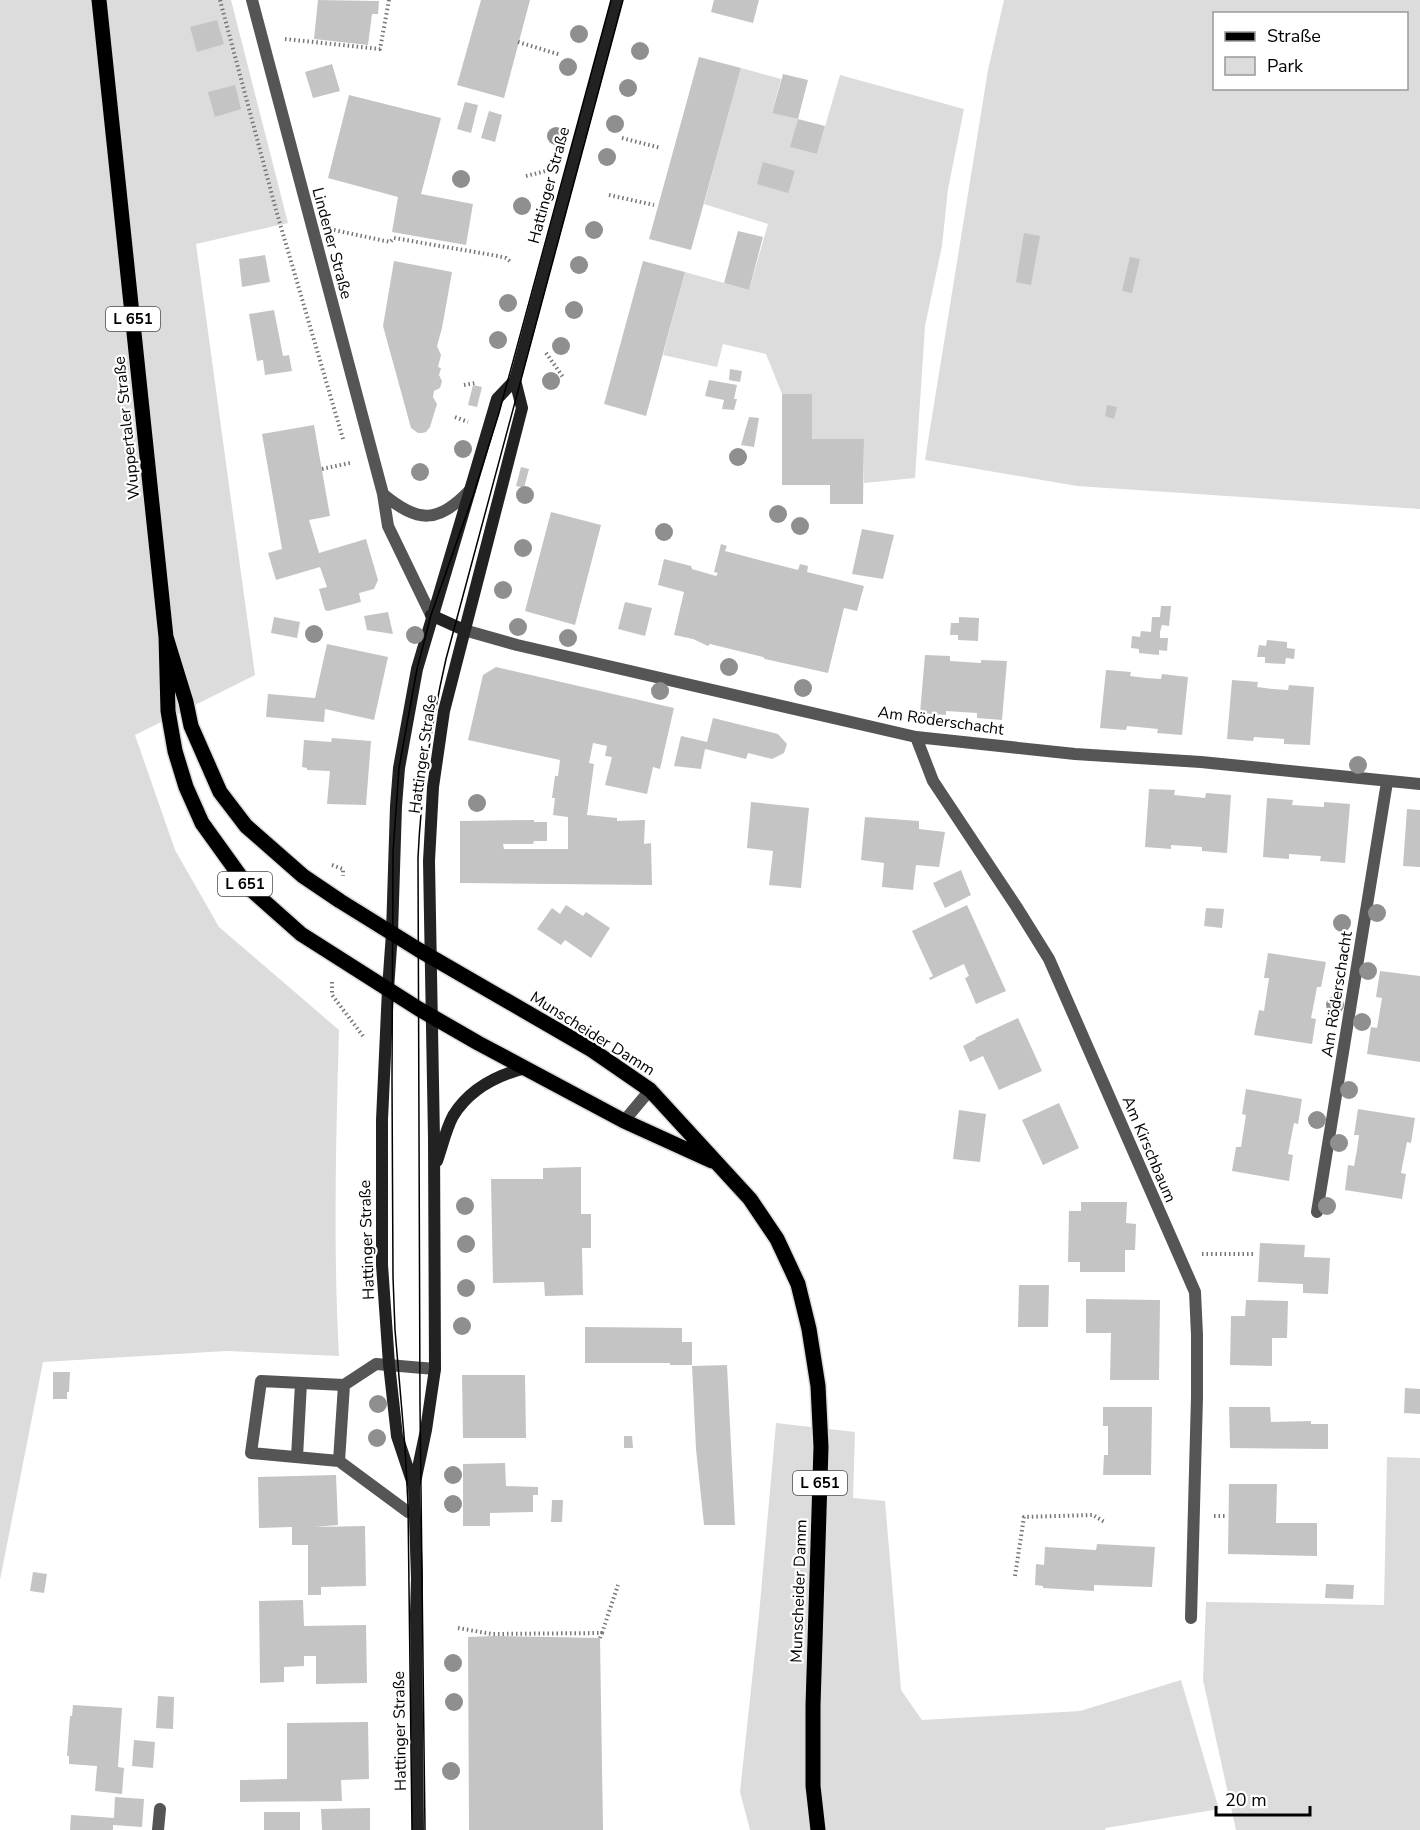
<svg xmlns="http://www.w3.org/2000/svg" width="1420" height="1830" font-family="'Nunito Sans',sans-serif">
<rect width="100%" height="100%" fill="#fff"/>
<path fill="#dcdcdc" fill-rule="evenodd" d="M0,0H231L288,223L196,244L255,675L135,735L175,850L219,927L339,1030C336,1139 333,1247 339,1356L226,1351L43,1362L0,1580Z
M1004,0H1420V509L1077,486L925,460L988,70ZM1214,14H1406V88H1214Z
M741,68L781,79L772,112L798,119L791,147L817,154L840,75L964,109L948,189L942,246L925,326L915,478L864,483V439H812V394H782L766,354L723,344L717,367L663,355L685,272L749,290L768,224L704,204Z
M776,1423L855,1432L853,1498L885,1501L901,1690L922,1720L1080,1711L1181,1680L1219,1809L1106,1828L1105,1830H750L740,1792L759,1615Z
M1387,1457L1420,1458V1830H1236L1203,1680L1206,1602L1384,1605Z"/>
<path fill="#c4c4c4" d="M318,0L379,1L378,14H372L368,45L314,39Z
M481,0H530L504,98L457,85Z
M714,0H759L753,23L711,12Z
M217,20L224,44L197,52L190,27Z
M699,57L741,68L691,250L649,239Z
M332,64L340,91L313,98L305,72Z
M783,74L808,80L798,119L825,126L817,154L790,147L798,119L772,113Z
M235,85L241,109L215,117L208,92Z
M349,95L441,118L421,194L473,204L466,245L392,232L398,197L328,178Z
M465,102L478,105L471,133L457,129Z
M489,111L502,115L495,142L481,138Z
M763,162L795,171L788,193L757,184Z
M738,231L763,237L749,290L724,283Z
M1024,233L1040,236L1031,285L1016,282Z
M265,255L270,282L242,287L239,259Z
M1130,257L1140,259L1132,293L1122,291Z
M394,261L452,272L442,328L437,346L441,355L438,367L441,368L439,375L442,381L440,388L434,391L433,397L437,404L430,427L426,432L422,433H418L411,428L383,326Z
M643,261L685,272L646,416L604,404Z
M274,310L283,356L289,355L292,371L265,375L263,360L257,361L249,314Z
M730,369L742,371L740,382L729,380Z
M709,380L737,385L734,399H737L734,410L722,409L724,400L705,396Z
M473,385L482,387L477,407L468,405Z
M782,394H812V439H864L863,504H830V485H782Z
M1107,405L1117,407L1114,419L1105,416Z
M749,417L759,418L754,447L741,445Z
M314,425L330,516L309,520L319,553L366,539L378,580L374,589L359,593L361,602L328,611L325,610L319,589L327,587L320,567L276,580L268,553L282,549L262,434Z
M521,467L529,469L524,488L516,486Z
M551,512L601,525L575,625L525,611Z
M862,529L894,535L883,579L852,574Z
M721,544L727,546L725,551L798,570L800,564L808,566L807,572L864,586L857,611L844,608L828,673L765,659L763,657L710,644L708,646L693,639L674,635L684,592L658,585L664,559L691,566L692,569L716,576L718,573L714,572Z
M625,602L652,608L645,636L618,629Z
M1161,606H1171L1169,626L1162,625L1160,632V638H1168L1167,651L1159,650V655L1139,653V649L1131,648L1132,636L1140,637L1141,631L1151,632L1152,617H1160Z
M388,612L393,634L367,630L364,616Z
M274,617L300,622L297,638L271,633Z
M959,617L979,618L978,641L958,640V635H950L951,623H959Z
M1267,640L1287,642V648L1295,649L1294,659L1286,658L1285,664L1265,663V657H1257L1259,645L1266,646Z
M327,644L388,657L374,720L325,709L324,722L266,717L268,694L315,698Z
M925,655L950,656V661L981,663V660L1007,661L1002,720L977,718V713L946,711V715L920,713Z
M496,667L674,708L660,769L653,767L647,794L605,785L612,757L605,756L607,746L593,743L589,763L594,764L587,815L617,818V821L645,820L644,844L651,843L652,885L460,883V821L534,820V822H547V841H534L533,844H503L504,849H568V817L553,815L555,798H552L555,776H558L560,760L468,740L483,675Z
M1106,670L1131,672L1130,676L1146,678L1161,679L1162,674L1188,677L1182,735L1157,733L1158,729L1127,726L1126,730L1100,728Z
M1232,680L1258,682L1257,687L1273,689L1288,690L1289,685L1314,687L1310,745L1284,744V739L1254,737L1253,741L1227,739Z
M713,718L778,734L787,744L784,753L772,759L748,753L746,759L705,749L701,769L674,766L681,736L707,742Z
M332,738L371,741L366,805L327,804L330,771L307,770V768L302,767L304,740L331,742Z
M1149,789L1175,790L1174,795L1205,798L1206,793L1231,795L1227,853L1202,851V847L1171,845V849L1145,847Z
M1267,798L1293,800L1292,805L1324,807V802L1350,804L1345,863L1320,861L1321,856L1304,855L1289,854V859L1263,857Z
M751,802L809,808L801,888L769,885L773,851L747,848Z
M1407,809L1420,810V867L1403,866Z
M865,817L919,821V829L945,832L939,867L916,865L913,890L882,887L884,863L861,860Z
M961,870L971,895L945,908L933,883Z
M566,905L583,916L586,912L610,928L591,958L565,940L561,945L537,929L552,908L560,914Z
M967,905L1006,991L976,1004L965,978L969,976L964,964L930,980L929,978L933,976L912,931Z
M1206,908L1224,909L1222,928L1204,926Z
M1268,953L1326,962L1321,987H1317L1314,1003L1311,1018L1316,1019L1312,1044L1254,1035L1259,1010L1264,1011L1269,978H1264Z
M1380,971L1420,976V1062L1367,1054L1371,1027L1377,1028L1382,998L1376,997Z
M1018,1018L1042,1071L999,1090L983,1056L970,1062L963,1046L976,1039L975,1038Z
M1246,1089L1302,1099L1298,1124L1294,1123L1288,1154L1293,1155L1289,1181L1232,1171L1236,1147H1241L1246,1115L1242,1114Z
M1059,1103L1079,1148L1043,1165L1022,1120Z
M1358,1109L1415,1118L1411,1143L1407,1142L1401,1173L1406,1174L1402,1199L1345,1190L1348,1165L1354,1166L1357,1150L1359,1135H1354Z
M959,1110L986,1114L980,1162L953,1159Z
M581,1167V1214H591V1248H582L583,1295L545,1296L544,1282L493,1283L491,1179H543V1168Z
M1081,1202H1127L1126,1223L1136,1224L1135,1250H1125V1272H1080V1262H1068L1069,1211H1081Z
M1260,1243L1305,1245L1304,1257L1330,1258L1328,1294L1303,1293V1284L1258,1282Z
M1019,1285H1049L1048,1327H1018Z
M1086,1299L1160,1300L1159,1380H1110L1111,1333H1086Z
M1246,1300L1288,1301L1287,1338H1272V1366L1230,1365L1231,1316H1245Z
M585,1327L682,1328V1342H692V1365H670V1363H585Z
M727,1365L735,1525H704L696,1449L692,1366Z
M53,1372H70L69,1392H67V1399H53Z
M462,1375H525L526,1438H463Z
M1405,1388L1420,1389V1414L1404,1413Z
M1103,1407H1152L1151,1475H1103L1104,1455H1108V1426H1103Z
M1229,1407H1270L1271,1422L1311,1421V1424H1328V1449L1230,1448Z
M624,1436H632L633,1448H624Z
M505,1463L506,1486L538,1487V1495H533V1512L490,1513V1526H463V1464Z
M336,1475L338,1525L315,1527L365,1526L366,1586L321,1587V1595H308V1545H292V1527L259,1528L258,1477Z
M1229,1484H1277L1276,1523H1317V1556L1228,1554Z
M552,1500H563L562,1522H551Z
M1097,1544L1155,1547L1152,1587L1094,1585V1591L1043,1588V1586L1035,1585L1036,1564L1044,1565L1045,1547L1096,1550Z
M33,1572L47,1574L44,1593L30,1591Z
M1326,1584L1354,1585L1353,1599L1325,1598Z
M303,1600L304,1626L366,1625L367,1683L316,1684V1656H304V1666L284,1667V1682L260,1683L259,1601Z
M495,1636L600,1638L603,1830H469L468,1637Z
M158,1696L174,1697L173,1729L156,1728Z
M73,1705L122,1708L118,1767L124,1768L122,1794L95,1791L97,1766L69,1764V1756H67L70,1716H72Z
M368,1722L369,1779L341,1780L342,1801L240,1802V1780L287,1779V1723Z
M134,1740L155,1742L153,1768L132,1766Z
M115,1797L144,1799L142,1827L113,1825V1830H70L71,1815L114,1818Z
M370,1808V1830H322L321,1809Z
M264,1812H300V1830H264Z"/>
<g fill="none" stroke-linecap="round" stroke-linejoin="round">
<g stroke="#dbdbdb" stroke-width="18">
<path id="primary" d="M99,0L166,637L168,711L175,751L186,787L202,823L248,887L301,934L419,1009L478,1043L624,1121L712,1161
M166,637L186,702L191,726L220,792L246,826L303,876L340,901L419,950L592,1050L650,1090L750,1199L777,1239L798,1284L809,1329L818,1386L821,1447L813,1706V1786L818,1830"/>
</g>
<path stroke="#777" stroke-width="4" stroke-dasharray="1.5 3" stroke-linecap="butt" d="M220,0L276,210L343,439
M285,39L380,49L389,0
M518,42L561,55
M622,138L661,148
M526,176L550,170
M609,195L654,205
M334,230L390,242L394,238L498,256L506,258L511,262
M546,353L563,377
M464,385L475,383
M455,417L468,422
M322,469L350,463
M332,865L343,869V876
M332,982V995L363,1036
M1202,1254H1255
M1214,1516H1225
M1015,1576L1024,1517L1093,1515L1106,1523
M458,1628L492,1634L602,1633L600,1638
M602,1633L618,1585"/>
<path stroke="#555" stroke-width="12" d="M624,1121L650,1090
M297,1457L301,1383
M339,1461L344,1385
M414,1511L408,1512L339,1461L251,1453L261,1381L344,1385L376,1364L435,1369"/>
<path stroke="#555" stroke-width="12" d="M252,0L383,494L388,526L431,615
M383,494C418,523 438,524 470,490
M464,630L517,645L916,737L1075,754L1201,762L1420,784
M916,737L933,781L1016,906L1049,959L1195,1292L1197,1335V1397L1191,1618
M1317,1212L1387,782
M158,1830L160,1809"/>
<path stroke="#222" stroke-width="12" d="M431,615L464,630
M437,1161C442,1147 446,1129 453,1116C469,1090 497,1075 526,1068
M414,1487L397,1436L389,1364L382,1265V1120L388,989L392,933L396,806L399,768L417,669L497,399L515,380L617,0
M418,1830L416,1613L417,1579L414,1487L426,1430L435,1369L434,1138L429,861L433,787L444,711L522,408L515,380"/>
<use href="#primary" stroke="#000" stroke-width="15"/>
<path stroke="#000" stroke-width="1.5" d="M412,1830L408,1505L405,1447L395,1330L393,1277L392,1080L393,852L399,768L417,669L431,615L473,496L499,413L611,0
M425,1830L420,1405L418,858C421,790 431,725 446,659L623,0"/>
</g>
<g fill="#8f8f8f">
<circle cx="579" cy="34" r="9"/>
<circle cx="640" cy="51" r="9"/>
<circle cx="568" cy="67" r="9"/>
<circle cx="628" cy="88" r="9"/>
<circle cx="615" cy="124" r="9"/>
<circle cx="556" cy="136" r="9"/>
<circle cx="607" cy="157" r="9"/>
<circle cx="461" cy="179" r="9"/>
<circle cx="522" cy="206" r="9"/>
<circle cx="594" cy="230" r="9"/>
<circle cx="579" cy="265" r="9"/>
<circle cx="508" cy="303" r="9"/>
<circle cx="574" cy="310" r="9"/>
<circle cx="498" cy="340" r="9"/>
<circle cx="561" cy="346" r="9"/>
<circle cx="551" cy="381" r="9"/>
<circle cx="463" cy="449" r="9"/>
<circle cx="738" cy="457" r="9"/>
<circle cx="420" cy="472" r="9"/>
<circle cx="525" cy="495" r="9"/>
<circle cx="778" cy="514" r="9"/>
<circle cx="800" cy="526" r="9"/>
<circle cx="664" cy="532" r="9"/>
<circle cx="523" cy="548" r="9"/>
<circle cx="503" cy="590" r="9"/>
<circle cx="518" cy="627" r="9"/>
<circle cx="314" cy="634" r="9"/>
<circle cx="415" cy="635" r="9"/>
<circle cx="568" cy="638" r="9"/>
<circle cx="729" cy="667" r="9"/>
<circle cx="803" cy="688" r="9"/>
<circle cx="660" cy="691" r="9"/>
<circle cx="1358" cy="765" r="9"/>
<circle cx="477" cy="803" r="9"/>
<circle cx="1377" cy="913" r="9"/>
<circle cx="1342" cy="923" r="9"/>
<circle cx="1368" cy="971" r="9"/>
<circle cx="1335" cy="1005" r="9"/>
<circle cx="1362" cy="1022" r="9"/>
<circle cx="1349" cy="1090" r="9"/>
<circle cx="1317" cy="1120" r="9"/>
<circle cx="1339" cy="1143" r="9"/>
<circle cx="465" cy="1206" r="9"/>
<circle cx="1327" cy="1206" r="9"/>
<circle cx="466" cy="1244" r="9"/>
<circle cx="466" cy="1288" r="9"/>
<circle cx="462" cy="1326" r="9"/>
<circle cx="378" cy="1404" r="9"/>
<circle cx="377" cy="1438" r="9"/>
<circle cx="453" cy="1475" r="9"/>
<circle cx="453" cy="1504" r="9"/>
<circle cx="453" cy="1663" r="9"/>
<circle cx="454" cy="1702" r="9"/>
<circle cx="451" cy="1771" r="9"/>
</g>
<g text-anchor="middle" stroke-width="4.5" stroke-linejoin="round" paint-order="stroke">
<g fill="#fff" stroke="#4c4c4c" stroke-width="1.5">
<rect x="106" y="307" width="54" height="24" rx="4.5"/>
<rect x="218" y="872" width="54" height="24" rx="4.5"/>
<rect x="793" y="1471" width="54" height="24" rx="4.5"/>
</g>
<g font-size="15" font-weight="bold" fill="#000">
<text x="133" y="324">L 651</text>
<text x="245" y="889">L 651</text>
<text x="820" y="1488">L 651</text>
</g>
<g font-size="16" fill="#000" stroke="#fff">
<text transform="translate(548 185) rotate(-75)" y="6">Hattinger Straße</text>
<text transform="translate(333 243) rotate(75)" y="6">Lindener Straße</text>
<text transform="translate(126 428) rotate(-96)" y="6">Wuppertaler Straße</text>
<text transform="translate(941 720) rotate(8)" y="6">Am Röderschacht</text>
<text transform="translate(422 754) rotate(-82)" y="6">Hattinger Straße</text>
<text transform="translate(1336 994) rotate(-81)" y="6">Am Röderschacht</text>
<text transform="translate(593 1033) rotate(32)" y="6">Munscheider Damm</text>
<text transform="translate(1150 1149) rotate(67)" y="6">Am Kirschbaum</text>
<text transform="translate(366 1240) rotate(-92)" y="6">Hattinger Straße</text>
<text transform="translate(798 1591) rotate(-88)" y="6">Munscheider Damm</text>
<text transform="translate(399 1731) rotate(-91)" y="6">Hattinger Straße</text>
</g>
</g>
<rect x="1213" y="12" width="195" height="78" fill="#ffffff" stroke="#999999" stroke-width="1.5"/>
<rect x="1225" y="32" width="30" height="9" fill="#000000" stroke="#999999" stroke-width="1.5"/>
<text x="1267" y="42" font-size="18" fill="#000000">Straße</text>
<rect x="1225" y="57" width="30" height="18" fill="#dcdcdc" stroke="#999999" stroke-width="1.5"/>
<text x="1267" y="72" font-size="18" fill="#000000">Park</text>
<path d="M1216 1806v9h94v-9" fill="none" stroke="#000000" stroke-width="3"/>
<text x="1225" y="1806" font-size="18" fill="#000000" stroke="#ffffff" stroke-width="4.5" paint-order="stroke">20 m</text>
</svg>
